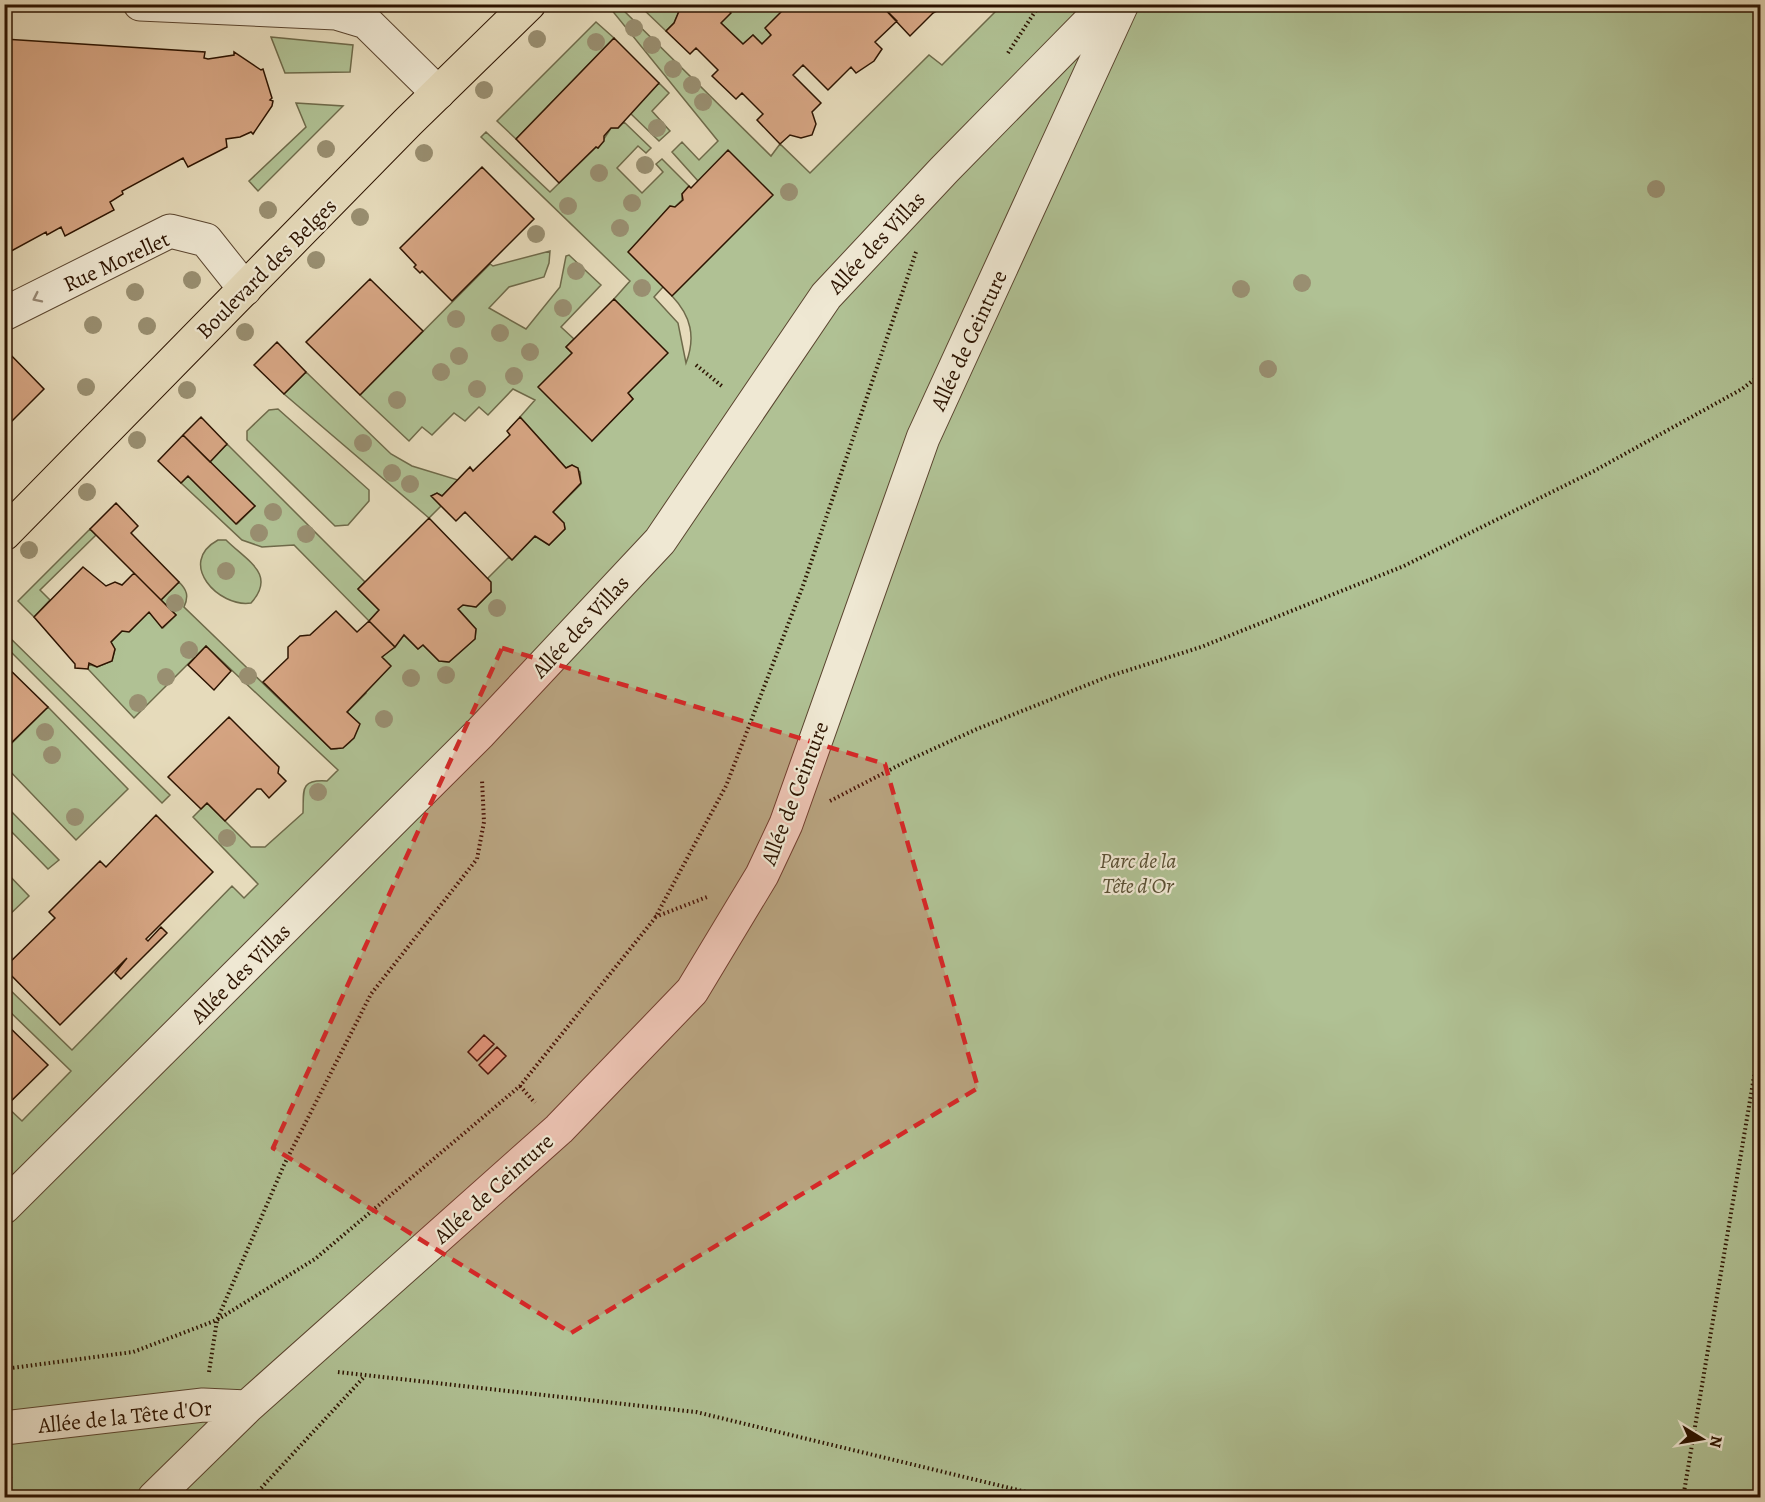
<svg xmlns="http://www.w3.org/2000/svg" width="1765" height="1502" font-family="Alegreya,serif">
<rect width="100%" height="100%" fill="#e6dbbb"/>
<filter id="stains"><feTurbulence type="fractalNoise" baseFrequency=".00333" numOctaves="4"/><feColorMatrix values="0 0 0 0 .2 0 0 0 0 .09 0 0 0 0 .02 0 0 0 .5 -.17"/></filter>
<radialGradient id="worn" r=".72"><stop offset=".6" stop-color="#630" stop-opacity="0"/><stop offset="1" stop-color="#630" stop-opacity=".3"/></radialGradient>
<path fill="#b0c194" stroke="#6e6a4a" stroke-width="1.5" d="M614,5H618L771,156L780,144L810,173L929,55L942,65L1002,5H1760V1497H5V1105L22,1121L71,1071L5,1007L4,984L72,1050L232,886L244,898L258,884L193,817L207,803L251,847H265L303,813C304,791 299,779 327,781L338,770L206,646L134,718L88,669V664L97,667L112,661L115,649L111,642L122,631H130L149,612L163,628L176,615L161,600L179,582C187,590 189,596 184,607L331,749C348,749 354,739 359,724L347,712L366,693L365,691L382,657L404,635L418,649L423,645L439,661L449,662L475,639L476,629L458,609L463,605L476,607L491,592L488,578L509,557L512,560L535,536L549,545L565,529L564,523L553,512L581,484L580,472L572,465L566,468L520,417L535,400L513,389L488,415L479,407L465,421L454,413L432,435L422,427L409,441L360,395L490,264L493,266L550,251L549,263L544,277L509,287L489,308L526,329L560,287L566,256L569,255L601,285L561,327L574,339L566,347L572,353L592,441L633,399L628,393L667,353L614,299L630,281L481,137L486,132L550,192L596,147L598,148L611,128H618L624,122L651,148L646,153L638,146L617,168L642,193L663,172L656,164L662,159L689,186L682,194V200L675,207L670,206L663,214V287L654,297L678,323L686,363C696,337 691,316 672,296L698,181L672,152L682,142L699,160L718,141L610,8Z
M643,5H682L674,23L666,31L643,9Z
M723,5H789L771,35L762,44L753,35L743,44L721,23Z
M596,22L614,38L516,139L497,121Z
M271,37L353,45L350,72L285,73Z
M659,83L669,93L652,111L670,131L659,141L630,113Z
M296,103L343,106L258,191L249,181L306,127Z
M306,372L391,454L412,466L458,480L442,496L437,493L432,496L441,506L429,518L284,394Z
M278,409L369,490V501L348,525L335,526L247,440V431L269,410Z
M227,444L365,582L358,589L379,610L369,621L294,545L262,547L242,540L181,483L188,476L237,524L255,506L210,462Z
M90,529L96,535L40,590L50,600L34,617L18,601Z
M218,540H226C247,561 277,574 251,603C219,608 176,563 218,540Z
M4,632L170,795L162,803L5,646Z
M48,707L128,789L76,840L5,766V750Z
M4,804L59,860L48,869L5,825Z
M5,871L29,896L5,919Z"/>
<path fill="#d6a583" stroke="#2c1300" stroke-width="1.5" d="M682,4H723L731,13L721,23L743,44L753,35L762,44L771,35L765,28L789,4H880L897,21L875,42L882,49L874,61L856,73L851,67L828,90L803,65L793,75L821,103L812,112L816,124L812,135L801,138L790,135L780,144L757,120L763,114L742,93L736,99L712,76L718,70L696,48L690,54L666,31L674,23Z
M880,4H950L933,13L910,36Z
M614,38L659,83L618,128H611L604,136V141L598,148L596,147L559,183L516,139Z
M4,39L205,52L204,58L208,59L234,55V52L261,70L263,69L272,98L270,100L273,101L272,106L253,134L251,132L240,137L226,139L227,147L188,167L183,158L122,191L123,194L110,202L114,210L65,236L61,227L47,235L46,232L4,255Z
M728,150L773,195L672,296L628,252L670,206L675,207L683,200L682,194L689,186L691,188Z
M482,167L534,219L452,301L422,271L420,273L414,267L416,265L400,248Z
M370,279L423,331L360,395L306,342Z
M614,299L668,353L628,393L633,399L592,441L538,387L572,353L566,347Z
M277,342L306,372L284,394L254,365Z
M5,349L44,389L4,429V349Z
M201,417L227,444L210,462L183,435Z
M520,417L566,468L572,465L578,468L581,483L553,512L564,523L565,529L549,545L535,536L512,560L465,512L456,521L431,496L437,493L442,496L470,467L473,471L510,435L507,431Z
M183,435L255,506L236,524L188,476L181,483L158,461Z
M116,503L138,526L131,533L179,582L161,600L90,529Z
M429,518L491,582V592L476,607L463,605L458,609L476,629L475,639L449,662L439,661L423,645L418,649L404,635L395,647L369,621L379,610L358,589Z
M83,567L106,586L115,582L122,585L134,573L176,615L162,628L149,612L129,632L122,631L111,642L115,649L112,661L97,667L89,663L88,669L75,668V664L34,617Z
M336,611L357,632L369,621L395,647L382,657L391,666L347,712L360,724L354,738L343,748L331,749L263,682L288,658V647L300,636L310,635Z
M206,646L231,671L214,690L188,665Z
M4,664L48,707L4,750Z
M229,717L279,767L278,773L286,781L269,798L261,789H257L225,821L207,803L201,809L168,777Z
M156,815L213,872L146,939L148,941L161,927L167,933L121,979L115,973L127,958L60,1025L4,968L55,918L49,912L100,861L106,867Z
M4,1022L48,1065L6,1106L4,1105Z
M484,1035L494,1044L477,1061L468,1052Z
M497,1047L506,1056L488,1074L479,1065Z"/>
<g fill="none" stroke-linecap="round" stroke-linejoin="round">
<g stroke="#5a452f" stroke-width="35">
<path id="minor" d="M140,4L336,13L366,22L438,93
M4,314L170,231L206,240L245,289
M4,1207L480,733L660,541L826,296L944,170L1107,4
M4,1428L203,1405L247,1407
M154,1498L247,1407L559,1129L692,991L762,875L786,824L923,438L1122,4"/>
</g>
<g stroke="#2c1300" stroke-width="35">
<path id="major" d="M4,534L408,122L529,4"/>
</g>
<path stroke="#2c1300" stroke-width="4" stroke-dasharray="1.5 3" stroke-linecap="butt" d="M1008,53L1040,4
M696,365L723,387
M830,801L909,760L977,729L1107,677L1201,647L1404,566L1594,471L1742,389L1760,375
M655,917L707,897
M520,1086L535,1103
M4,1369L133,1352L217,1320L315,1259L520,1086L655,918L726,786L804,583L916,252
M209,1372L217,1320L284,1165L371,994L477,859L484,822L482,780
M338,1372L696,1412L1051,1498
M4,1472L11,1479
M252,1498L364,1377
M1683,1498L1760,1041"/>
<use href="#minor" stroke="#efe8d3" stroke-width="33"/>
<use href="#major" stroke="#e6dbbb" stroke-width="33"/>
</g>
<g fill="#998f71">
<circle cx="634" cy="28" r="9"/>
<circle cx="537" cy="39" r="9"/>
<circle cx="596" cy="42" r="9"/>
<circle cx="652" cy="45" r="9"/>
<circle cx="673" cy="69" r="9"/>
<circle cx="692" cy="85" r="9"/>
<circle cx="484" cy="90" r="9"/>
<circle cx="703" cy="102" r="9"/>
<circle cx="657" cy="128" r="9"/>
<circle cx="326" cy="149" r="9"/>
<circle cx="424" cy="153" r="9"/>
<circle cx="645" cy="165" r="9"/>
<circle cx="599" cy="173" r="9"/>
<circle cx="1656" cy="189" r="9"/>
<circle cx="789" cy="192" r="9"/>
<circle cx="632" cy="203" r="9"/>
<circle cx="568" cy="206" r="9"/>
<circle cx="268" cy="210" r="9"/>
<circle cx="360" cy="217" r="9"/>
<circle cx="620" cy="228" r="9"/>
<circle cx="536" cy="234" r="9"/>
<circle cx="316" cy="260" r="9"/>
<circle cx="576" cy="271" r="9"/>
<circle cx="192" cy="280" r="9"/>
<circle cx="1302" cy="283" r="9"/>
<circle cx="642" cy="288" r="9"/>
<circle cx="1241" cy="289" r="9"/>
<circle cx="135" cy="292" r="9"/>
<circle cx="563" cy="308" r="9"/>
<circle cx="456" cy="319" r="9"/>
<circle cx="93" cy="325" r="9"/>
<circle cx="147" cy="326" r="9"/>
<circle cx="245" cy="332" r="9"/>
<circle cx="500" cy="333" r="9"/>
<circle cx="530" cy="352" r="9"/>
<circle cx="459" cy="356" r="9"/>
<circle cx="1268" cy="369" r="9"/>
<circle cx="441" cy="372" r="9"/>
<circle cx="514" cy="376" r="9"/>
<circle cx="86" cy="387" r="9"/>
<circle cx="477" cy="389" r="9"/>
<circle cx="187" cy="390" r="9"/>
<circle cx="397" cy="400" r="9"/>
<circle cx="137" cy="440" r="9"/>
<circle cx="363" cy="443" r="9"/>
<circle cx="392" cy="473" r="9"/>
<circle cx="410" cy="484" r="9"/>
<circle cx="87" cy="492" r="9"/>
<circle cx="273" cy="512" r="9"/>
<circle cx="259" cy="533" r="9"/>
<circle cx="306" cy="534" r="9"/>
<circle cx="29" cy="550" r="9"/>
<circle cx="226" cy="571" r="9"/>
<circle cx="175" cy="603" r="9"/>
<circle cx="497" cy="608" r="9"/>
<circle cx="189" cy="650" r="9"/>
<circle cx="446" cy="675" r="9"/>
<circle cx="248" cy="676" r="9"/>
<circle cx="166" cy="677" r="9"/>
<circle cx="411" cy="678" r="9"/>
<circle cx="138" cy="703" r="9"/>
<circle cx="384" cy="719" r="9"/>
<circle cx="45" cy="732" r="9"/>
<circle cx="52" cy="755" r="9"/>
<circle cx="318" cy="792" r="9"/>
<circle cx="75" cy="817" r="9"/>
<circle cx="227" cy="838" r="9"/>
</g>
<defs><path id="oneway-chevron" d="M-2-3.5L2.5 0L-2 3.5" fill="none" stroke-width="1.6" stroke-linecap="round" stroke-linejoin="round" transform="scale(1.5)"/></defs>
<use stroke="#978874" href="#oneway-chevron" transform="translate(37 298) rotate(154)"/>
<path fill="#d62828" fill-opacity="0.2" stroke="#d62828" stroke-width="4.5" stroke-dasharray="12 8" stroke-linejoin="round" d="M502,648L885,764L978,1088L571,1333L273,1148Z"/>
<g text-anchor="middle" stroke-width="4.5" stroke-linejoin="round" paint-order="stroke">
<g font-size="22" fill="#2c1300" stroke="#efe8d3">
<text transform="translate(876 242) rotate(-47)" y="8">Allée des Villas</text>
<text transform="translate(116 261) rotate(-25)" y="8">Rue Morellet</text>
<text transform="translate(266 268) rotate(-45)" y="8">Boulevard des Belges</text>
<text transform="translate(968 340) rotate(-65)" y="8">Allée de Ceinture</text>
<text transform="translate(580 626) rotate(-47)" y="8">Allée des Villas</text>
<text transform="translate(794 793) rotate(-69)" y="8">Allée de Ceinture</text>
<text transform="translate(240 973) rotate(-45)" y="8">Allée des Villas</text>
<text transform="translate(493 1188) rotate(-42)" y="8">Allée de Ceinture</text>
<text transform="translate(125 1416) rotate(-6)" y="8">Allée de la Tête d'Or</text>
</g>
<g font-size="22" font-style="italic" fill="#5a5034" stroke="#efe8d3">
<text x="1138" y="868">Parc de la<tspan x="1138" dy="25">Tête d'Or</tspan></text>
</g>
</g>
<rect width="1765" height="1502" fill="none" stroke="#e6dbbb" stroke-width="24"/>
<rect x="6" y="6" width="1753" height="1490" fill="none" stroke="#2c1300" stroke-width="3"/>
<rect x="12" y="12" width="1741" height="1478" fill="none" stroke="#2c1300" stroke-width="1.5"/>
<g transform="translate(1702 1439) rotate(101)" stroke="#efe8d3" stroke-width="4.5" paint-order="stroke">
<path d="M0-4.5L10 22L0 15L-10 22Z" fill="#2c1300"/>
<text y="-9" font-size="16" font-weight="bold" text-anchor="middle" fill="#2c1300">N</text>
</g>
<rect width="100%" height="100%" filter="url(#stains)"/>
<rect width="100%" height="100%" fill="url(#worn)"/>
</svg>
